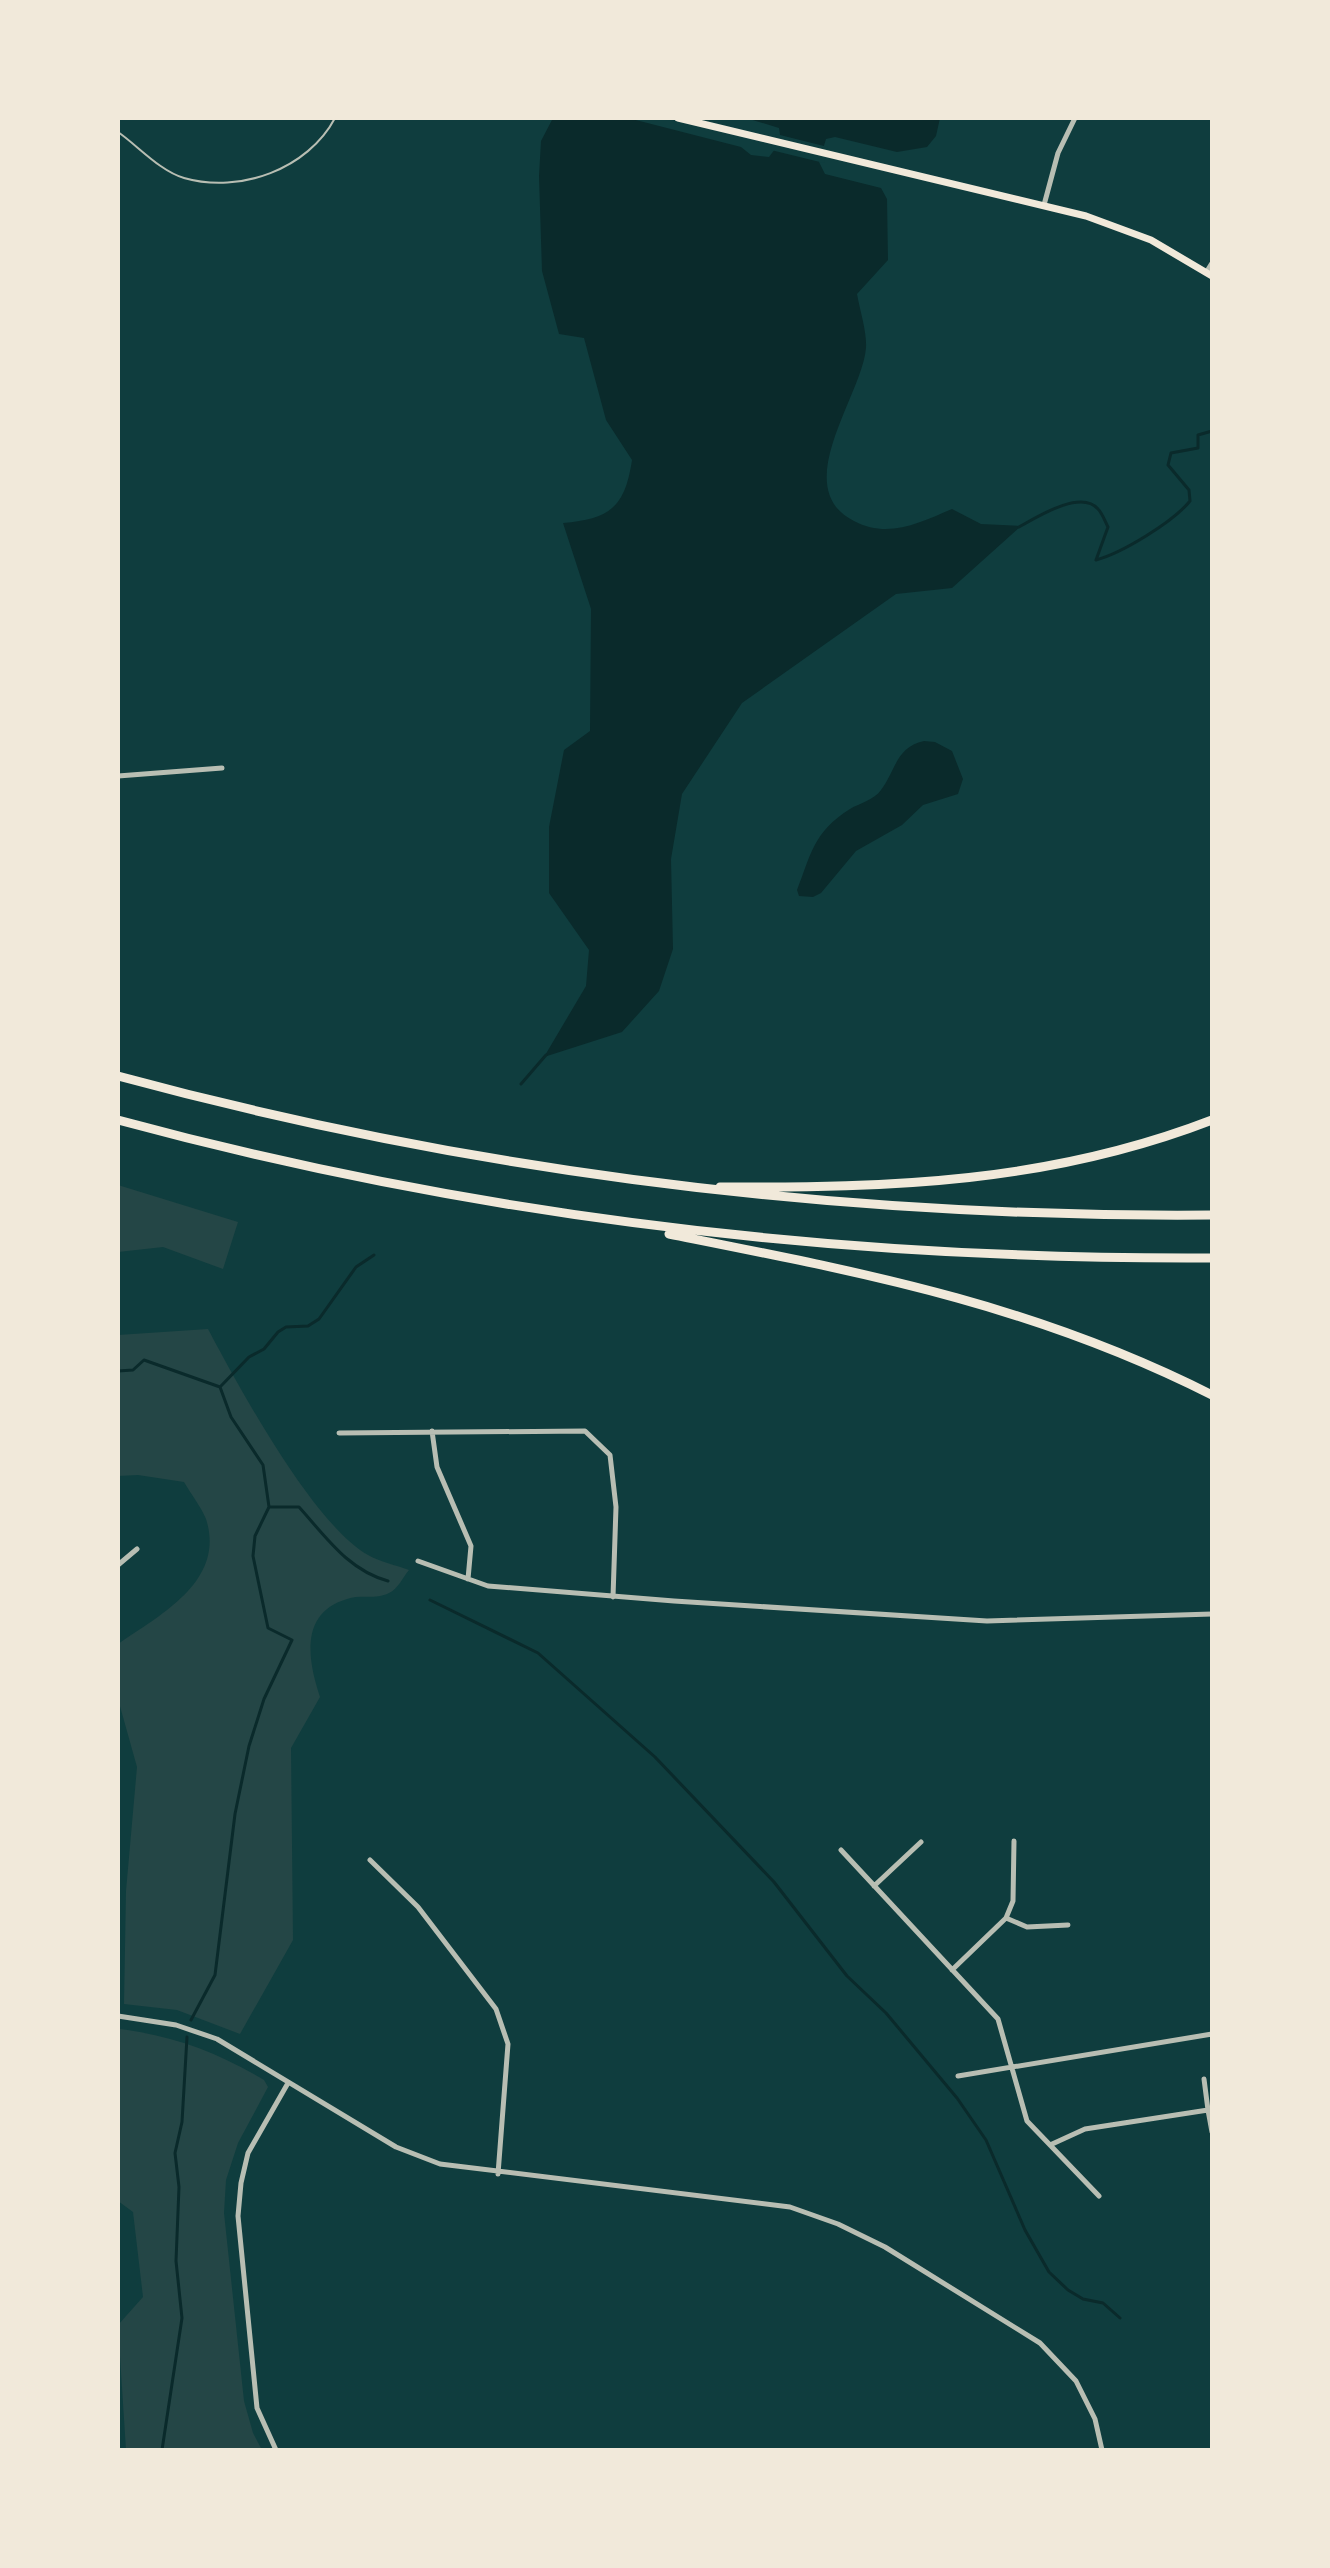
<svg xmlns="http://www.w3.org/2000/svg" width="1330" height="2568" font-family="Cabin,sans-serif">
<rect width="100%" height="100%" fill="#0f3d3e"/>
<path fill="#244646" d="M118,1185L238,1222L223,1269L163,1247L118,1252Z
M208,1329C239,1387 313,1524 368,1555C380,1562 396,1565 409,1570C403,1577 398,1589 389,1593C375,1600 361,1594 347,1599C299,1613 308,1661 320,1697L291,1748L293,1940L240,2034L177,2010L124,2004L126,1891L137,1767L118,1699V1644C160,1615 226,1581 206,1519C201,1507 191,1494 184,1482L138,1475L118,1476V1335Z
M120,2029C174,2036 217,2052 264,2080L268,2087L238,2143L226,2180L224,2213L244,2401L253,2433L262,2450H126L118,2325L143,2297L133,2212L118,2201Z"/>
<path fill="#0a2a2b" d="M553,118H628L741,147L751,155L769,157L781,141L779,128L746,118H940L936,136L927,147L897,152L835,137L826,139L819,162L825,174L881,188L887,199L888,260L857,294C860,311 867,332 866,348C862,396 788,488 854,521C888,539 919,523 952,509L981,524L1021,526L952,588L896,594L742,703L682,794L671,859L673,949L659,991L622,1032L544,1057L586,986L589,950L549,893V827L564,750L590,731L591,609L563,523C610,519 625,507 632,460L606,420L584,338L559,334L542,271L539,176L541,141Z
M924,741L935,742L952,751L963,779L958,794L923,805L902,825L856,851L821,893L813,897L799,896L797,890C811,855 813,832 850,809C860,803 874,800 881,790C896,770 896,747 924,741Z"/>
<path fill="#0f3d3e" d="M776,134L828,147L824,163L771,150Z"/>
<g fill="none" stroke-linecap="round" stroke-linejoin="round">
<path stroke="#0a2a2b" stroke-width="3" d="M1019,527C1037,517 1081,489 1098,509C1102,513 1105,521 1108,527L1096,560C1122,553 1173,522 1190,501L1189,490L1168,465L1171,453L1198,448V435L1212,431
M521,1084L546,1055
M118,1371L133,1370L144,1360L220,1387L231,1417L263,1465L269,1507L255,1536L253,1556L268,1628L292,1640L264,1699L249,1746L235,1814L215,1975L191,2020
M220,1387L249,1357L264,1349L278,1332L286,1327L308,1326L319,1319L356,1267L374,1255
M269,1507H299C326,1537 348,1570 388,1581
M430,1600L538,1653L655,1757L774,1882L847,1976L886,2013L957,2098L986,2140L1025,2230L1049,2272L1068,2290L1083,2299L1103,2303L1120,2318
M162,2450L182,2318L176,2261L179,2187L175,2153L182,2122L187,2037"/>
<path stroke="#b8beb3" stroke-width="2" d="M118,132C138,146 160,171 184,178C240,194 308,169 335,118"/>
<path stroke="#b8beb3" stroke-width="5" d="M1044,205L1058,153L1075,118
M118,776L222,768
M432,1431L437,1467L471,1546L468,1579
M339,1433L585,1431L610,1455L616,1507L613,1597
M418,1561L488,1586L674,1601L987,1621L1212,1614
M118,1565L137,1549
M841,1850L998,2019L1027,2121L1099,2196
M370,1860L418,1907L496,2009L508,2044L498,2174
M874,1886L921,1842
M1006,1918L1027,1927L1068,1925
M952,1970L1006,1918L1013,1901L1014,1841
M118,2016L176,2025L217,2039L396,2147L440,2164L790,2207L838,2224L885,2247L1040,2343L1076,2381L1095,2419L1102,2450
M958,2076L1212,2034
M1204,2079L1208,2110
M1050,2145L1085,2129L1208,2110L1212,2132
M276,2450L257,2408L238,2216L241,2183L248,2153L288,2083"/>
<path stroke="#b8beb3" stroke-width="6" d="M1207,272L1212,264"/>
<path stroke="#f1e9da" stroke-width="7" d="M678,118L1086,216L1151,240L1212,276"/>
<path stroke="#f1e9da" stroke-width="9" d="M118,1076C476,1173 841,1218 1212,1215
M118,1120C476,1217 842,1260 1212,1258
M720,1187C891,1188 1049,1183 1212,1120
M669,1234C864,1273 1032,1304 1212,1395"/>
</g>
<rect width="1330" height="2568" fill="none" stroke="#f1e9da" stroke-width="240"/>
</svg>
